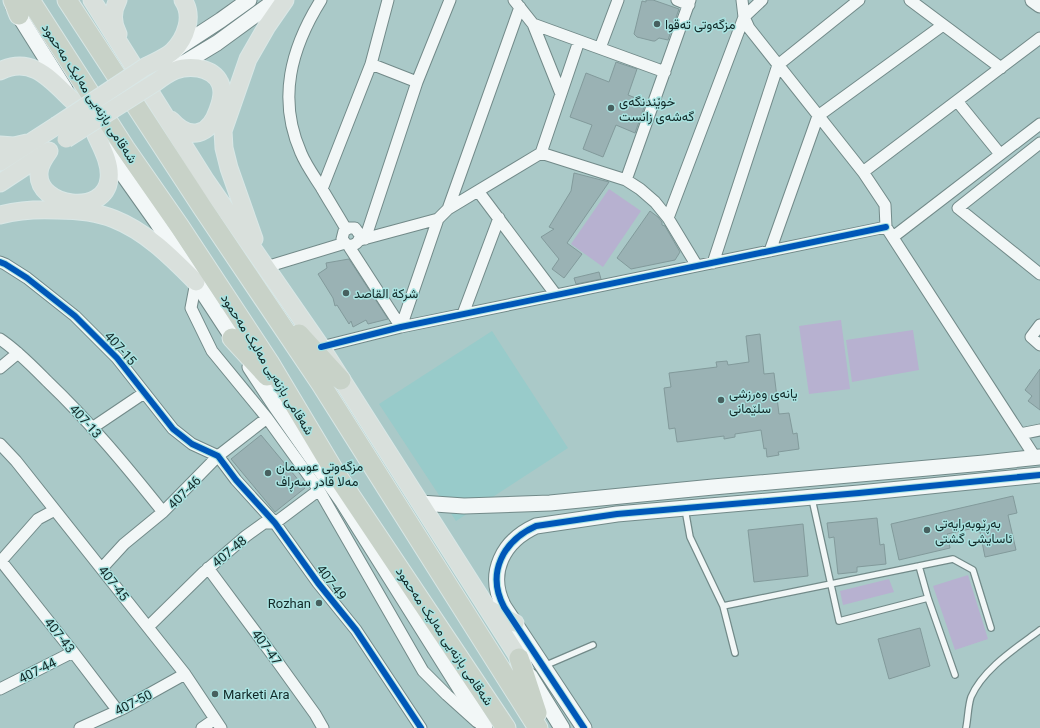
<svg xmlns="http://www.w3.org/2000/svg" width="1040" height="728" font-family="Roboto,Vazirmatn,sans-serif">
<rect width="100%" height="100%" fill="#aac9c8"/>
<path fill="#98cbca" d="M492,331L568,448L456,521L379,404Z"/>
<path fill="#b7b1d0" d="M609,189L641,211L603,267L571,244Z
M841,320L850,389L809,394L799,326Z
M913,330L919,370L852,382L846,340Z
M968,575L988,639L955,650L933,586Z
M889,579L894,592L843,605L840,591Z"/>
<path fill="#9ab2b4" stroke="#829a9b" d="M646,0H653L679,9L668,40L659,38L655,41H653L637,37L634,34L642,1L646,2Z
M616,62L637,69L628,95L646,102L635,133L616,125L603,157L583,149L592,125L570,117L586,73L609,82Z
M574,173L609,182L567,243L582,254L564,278L552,269L559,259L541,237L554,229L549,227L571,191Z
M650,211L658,217L662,222V225L665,226L680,252L675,260L631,269L617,258Z
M349,259L388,319L368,324L366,320L353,327L351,321L349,324L337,305L335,306L333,298L318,274L327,268L326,263Z
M599,272L601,279L576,284L574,278Z
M760,334L764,374L774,373L779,414L789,413L793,434L797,433L799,449L778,452L779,455L767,457L766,448L764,449L761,430L735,434V437L724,439V436L677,442L675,428L669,429L664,388L671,387L669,373L717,367L716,362L727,361L728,365L749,362L746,336Z
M1040,369V410L1028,401L1032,396L1025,390Z
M261,435L305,488L275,512L231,459Z
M1013,496L1017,513L1008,515L1016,550L985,557L979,527L947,534L950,548L899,560L891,524Z
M877,518L880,545L884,544L886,564L857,567V572L838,574L834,537L829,538L827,523Z
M803,524L808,576L754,582L748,530Z
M920,628L930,666L889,679L878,639Z"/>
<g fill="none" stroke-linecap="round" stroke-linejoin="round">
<g stroke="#728a89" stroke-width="8">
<path id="lane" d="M812,499L839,621L928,598
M685,509L690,537L723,606L735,653
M919,566L928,598L955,675
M723,606L953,559L973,570L991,628
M544,666L593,645
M966,728C968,718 968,706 971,697C983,669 1016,648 1040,630"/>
</g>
<g stroke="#728a89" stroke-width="13">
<path id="street" d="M321,0C291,48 277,99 301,153C306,165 314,176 321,187C329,201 338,215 346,229
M514,0L533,24L561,94
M677,0L689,5
M742,0L744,17L749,28L863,172L885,205L886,227L1035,457
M910,0L1001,68
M533,24L665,72
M600,48L618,0
M371,64L417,82
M957,101L1000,154
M1040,143L958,208L1040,274
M541,153L626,180L640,189L655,202L668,218L697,266
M863,172L1040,38
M626,180L690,0
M322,189L371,64L388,0
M478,191L556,295
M448,209L520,7
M668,218L744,17L762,0
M893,237L1040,124
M365,239L417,82L450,0
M360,240L438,219L448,209L541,153L579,41
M348,245C355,246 360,242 360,235L355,228H349L344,231L342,239L346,244L348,245L401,327
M770,251L818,116L943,25
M0,262L5,264L27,278L75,316L117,358L173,429L192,444L218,456L236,480L275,523L318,583L356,630L421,728
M713,263L778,65L859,0
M266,267L345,243
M196,282L191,308L212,351L267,418L319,490L423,671L447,695L477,722
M463,314L499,218
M1040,325L1031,337L1040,345
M401,327L438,219
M0,339C18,351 33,367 48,382C90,422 127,467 163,512
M321,347L401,327L886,227
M0,368L18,353
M92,428L144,393
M1020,434L1040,430
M0,444L16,461L185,674L221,728
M1,561L73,652L118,711
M0,562L38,519L55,510
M102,568L124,544L163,512L218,456L267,418
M208,568L274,657L315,714L323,728
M148,627L203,573L246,536L264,523H275L319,490
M0,689L73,652
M80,728L124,708L185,674
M202,728L215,719"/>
</g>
<g stroke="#728a89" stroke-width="17">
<path id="secondary" d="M1033,0L1040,5
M13,6L65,89
M175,50L221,20L249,0
M174,69L217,43L276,0
M105,149L156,221L238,346
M250,367L275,405L343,502L485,728
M420,503L464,506L550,503L713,487L984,463L1040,457
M530,676L562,728
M584,728L504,607C486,573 503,541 536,526L617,514L859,493L1040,475"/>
</g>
<g stroke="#d9e7e6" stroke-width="19">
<path id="primary" d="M92,0L206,181L321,347L519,658
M118,34C112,23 112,11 118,0
M145,67C154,62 166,58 173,51C186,38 194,16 183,0
M0,71C32,55 51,80 73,101
M156,82C171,71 179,66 198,68C208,70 216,74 220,83C224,91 221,102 218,110C209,136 190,141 171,120
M0,145L14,146L27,143
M49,151C44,158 39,165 39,173C37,207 105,217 109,179C111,164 102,148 96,135
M0,162L56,126
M0,183L47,152
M0,215C19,210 38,209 57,210C76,210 97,212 114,219C147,232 172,258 196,282
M254,239L229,168L224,148L223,131L248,59L267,26L285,0
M489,609L515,623"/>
</g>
<g stroke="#d9e7e6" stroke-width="21">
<path id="highway" d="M13,0L19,15
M30,0L125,148L180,227L269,362L336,474L506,728
M67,0L202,207L321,384L538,728
M299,334L341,380
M232,338L267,376
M519,658L537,713"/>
</g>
<use href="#lane" stroke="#f2f7f7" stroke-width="5.5"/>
<use href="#street" stroke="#f2f7f7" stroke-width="11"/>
<use href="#secondary" stroke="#f2f7f7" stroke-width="15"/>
<use href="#primary" stroke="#d9e0dc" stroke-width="17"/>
<use href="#highway" stroke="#c8d2c8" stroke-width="19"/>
<g stroke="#d9e7e6" stroke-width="19" stroke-linecap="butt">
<path id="primary-bridge" d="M56,126L145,67
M66,139L156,82"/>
</g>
<use href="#primary-bridge" stroke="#d9e0dc" stroke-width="17"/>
<g stroke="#aae3e1" stroke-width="8">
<path id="cycleway" d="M0,262L5,264L27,278L75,316L117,358L173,429L192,444L218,456L236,480L275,523L318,583L356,630L421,728
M321,347L401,327L886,227
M584,728L504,607C486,573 503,541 536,526L617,514L859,493L1040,475"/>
</g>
<use href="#cycleway" stroke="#0057b8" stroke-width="6"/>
</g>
<g fill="#47605f" stroke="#aae3e1" stroke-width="1.5">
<circle cx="657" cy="24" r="4"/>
<circle cx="611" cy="108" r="4"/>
<circle cx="346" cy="293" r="4"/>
<circle cx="721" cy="400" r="4"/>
<circle cx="268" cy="473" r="4"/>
<circle cx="927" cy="530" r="4"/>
<circle cx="319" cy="603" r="4"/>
<circle cx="215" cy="694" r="4"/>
</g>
<g text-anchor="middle" stroke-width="3" stroke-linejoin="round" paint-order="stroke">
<g font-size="13" fill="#112827" stroke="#aae3e1" text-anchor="start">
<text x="665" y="29">مزگەوتی تەقوا</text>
<text x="619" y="106">خوێندنگەی<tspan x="619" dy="15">گەشەی زانست</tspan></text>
<text x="354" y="298">شركة القاصد</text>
<text x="729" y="398">یانەی وەرزشی<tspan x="729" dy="15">سلێمانی</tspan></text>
<text x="276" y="471">مزگەوتی عوسمان<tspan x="276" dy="15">مەلا قادر سەڕاف</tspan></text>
<text x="935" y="528">بەڕێوبەرایەتی<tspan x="935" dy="15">ئاسایشی گشتی</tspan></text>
<text x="311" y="608" text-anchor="end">Rozhan</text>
<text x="223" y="699">Marketi Ara</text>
</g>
<g font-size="13" fill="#112827" stroke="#aae3e1">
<text transform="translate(90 93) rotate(57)" y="5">شەقامی بازنەیی مەلیک مەحمود</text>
<text transform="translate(121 348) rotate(48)" y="5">407-15</text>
<text transform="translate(268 364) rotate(58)" y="5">شەقامی بازنەیی مەلیک مەحمود</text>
<text transform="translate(86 421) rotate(48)" y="5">407-13</text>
<text transform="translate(184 492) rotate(-45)" y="5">407-46</text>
<text transform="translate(229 551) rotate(-40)" y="5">407-48</text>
<text transform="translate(332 582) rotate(53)" y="5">407-49</text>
<text transform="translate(114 583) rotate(52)" y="5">407-45</text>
<text transform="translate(60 635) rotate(52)" y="5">407-43</text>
<text transform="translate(445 636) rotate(56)" y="5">شەقامی بازنەیی مەلیک مەحمود</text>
<text transform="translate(267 647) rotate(54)" y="5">407-47</text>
<text transform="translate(37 670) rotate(-27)" y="5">407-44</text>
<text transform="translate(133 702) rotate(-27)" y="5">407-50</text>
</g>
</g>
</svg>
